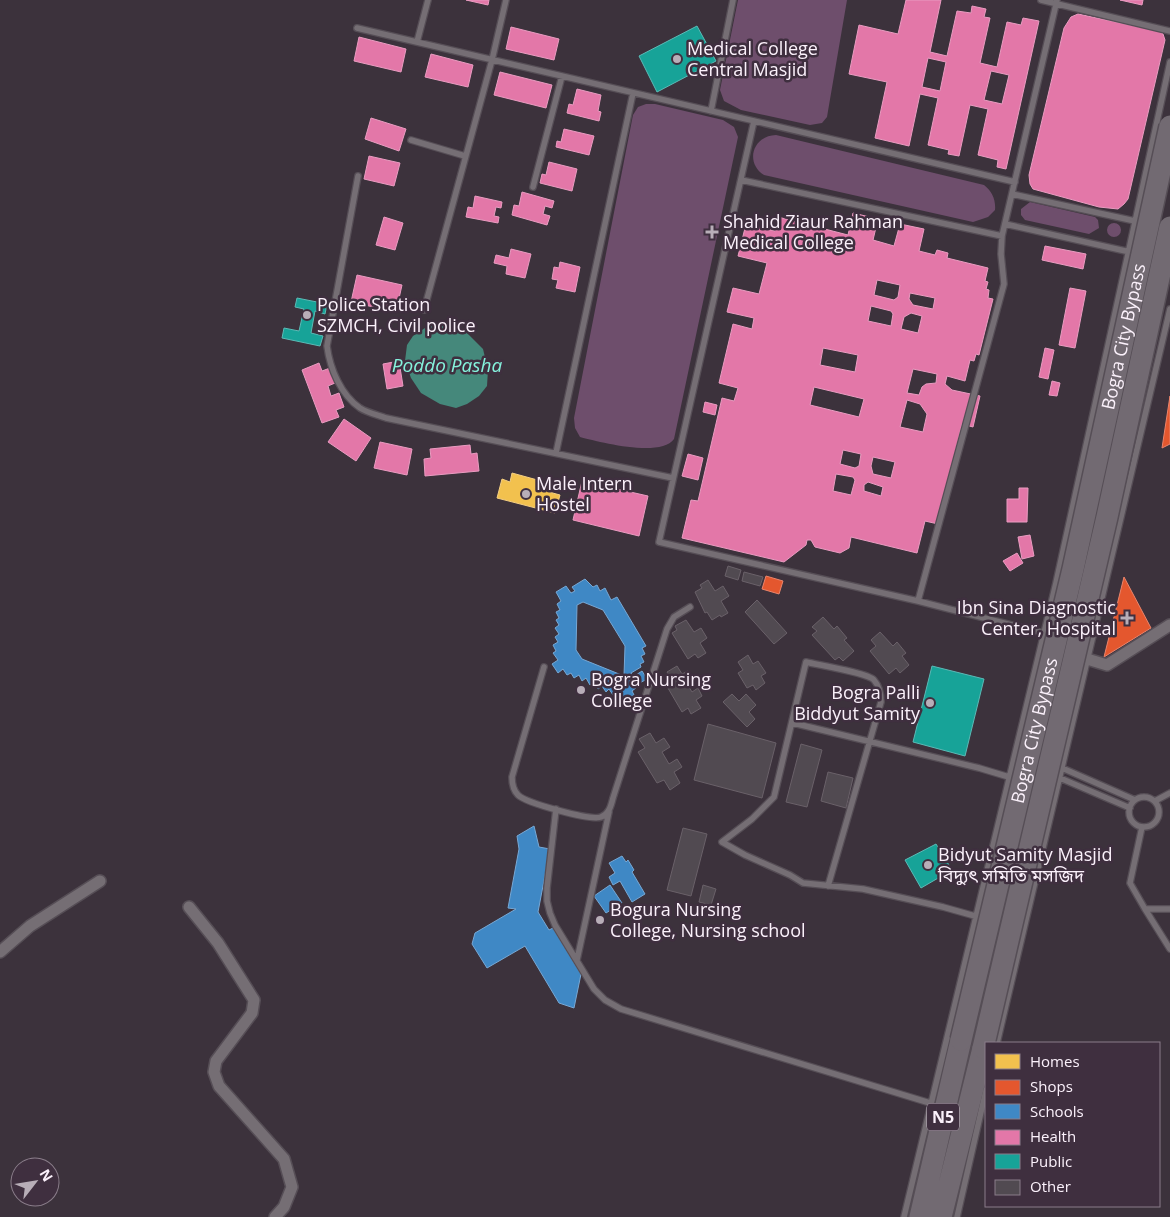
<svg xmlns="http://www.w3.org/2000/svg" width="1170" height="1217" font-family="'Open Sans','Noto Sans Bengali',sans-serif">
<rect width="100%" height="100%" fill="#3c323c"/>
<path fill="#6e4e6c" d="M738,0H847L828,111L827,117L822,123L810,125L741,110L724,101L720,90Z
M646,104H655L723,120L734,127L738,137L674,439C661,458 599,442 580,437L575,428L574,418L633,115L638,107Z
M776,135L984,185C992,191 996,200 995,210L988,217L973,222L764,175C745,163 752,136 776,135Z
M1030,202L1095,217L1098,220L1099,228L1089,234L1025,220L1021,215V209Z
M1107 230a7 7 0 1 1 14 0a7 7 0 1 1-14 0Z"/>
<path fill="#45887b" d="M436,324L465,331L483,349L488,370L487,386L479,396L467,404L456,408L440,404L421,393L411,378L405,361L407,345L413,336L425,328Z"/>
<path fill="#f2c14e" stroke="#f5cf82" d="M512,473L552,484L549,492L560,495L555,513L497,498L502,479L510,482Z"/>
<path fill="#e4572e" stroke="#eb856c" d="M1170,396V444L1162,448Z
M766,576L783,581L779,594L762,589Z
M1124,577L1151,628L1104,657Z"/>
<path fill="#3f88c5" stroke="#77a8d5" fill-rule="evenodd" d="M585,579L593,587L597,585L600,591L605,588L611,600L617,597L646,646L642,648L645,654L641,656L644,662L640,664L641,667L631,673L633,677L642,671L647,679L636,685L637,687L632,691L634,695L624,701L618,692L613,695L609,689L606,692L602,686L598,689L594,682L590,685L586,678L582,681L579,675L574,678L571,673L567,675L563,669L558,673L552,664L558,660L553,653L556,651L553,645L558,642L555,637L559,634L555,628L559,625L556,620L559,618L556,612L560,610L557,604L561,601L556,592L566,586L571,593L575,591L572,587ZM583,602L603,610L625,646L624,676L582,659L576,650L577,605Z
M534,826L539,847L550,849L538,912L549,930L553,928L581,974L574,1008L559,1003L525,946L487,968L472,944L475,933L516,909L508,908L519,849L517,836Z
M622,856L626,862L628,860L634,870L632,872L645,894L632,902L620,881L613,885L609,877L615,873L609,863Z
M610,885L622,903L606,913L594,896Z"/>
<path fill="#e377a8" stroke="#ea9cc1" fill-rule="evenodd" d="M466,0H489L488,5Z
M906,0H941L930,52L947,56L957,11L971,13L972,6L986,9L984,17L990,18L980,63L997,67L1007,22L1021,25L1023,18L1039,21L1006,169L997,167L998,160L978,155L988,109L970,105L959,156L948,154L949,150L928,145L938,98L920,94L909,146L875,138L887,82L849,74L859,25L898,34ZM928,58L946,62L940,91L922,87ZM991,71L1009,75L1002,104L984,100Z
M1120,0H1143L1142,5Z
M1078,14L1159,31L1163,34L1165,40L1128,199L1124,204L1118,209L1099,207L1033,189L1030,184L1029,175L1064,28L1071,17Z
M511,27L559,39L554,60L506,49Z
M359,37L406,49L401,72L354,61Z
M431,54L473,65L468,87L425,77Z
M500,72L552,85L546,108L494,95Z
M577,89L601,95L598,111L601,112L599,121L567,113L569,104L573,105Z
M371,118L406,129L399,151L365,139Z
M564,129L594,136L589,155L556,147L557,141L561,142Z
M369,156L400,163L394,186L364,179Z
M549,162L577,169L572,191L540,183L542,174L546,175Z
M522,192L554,201L552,208L545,206L543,214L550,216L547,225L512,215L514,205L519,206Z
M475,196L502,202L501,208L496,207L494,216L499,217L498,223L466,217L468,207L473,208Z
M853,213L878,219L873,240L894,246L900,224L924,229L919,251L935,255L937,250L948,253L947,258L988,268L985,281L988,282L986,289L989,290L988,298L993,299L979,355L976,354L974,361L970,360L965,381L947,376L945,384L952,390L980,396L973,427L962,424L938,524L925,521L917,553L851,537L849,548L840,553L815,547L811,540H807L806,545L784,562L682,538L691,500L698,501L722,398L734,401L738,388L719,383L733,324L752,329L754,318L727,312L733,288L759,294L767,263L738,256L746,224L775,231L778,217L848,235ZM877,280L900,285L898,297L894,300L874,295ZM910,293L935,298L933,309L913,305L909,299ZM871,306L891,311L893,314L891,326L868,321ZM911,313L922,316L918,333L901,329L904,317ZM823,348L858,355L855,372L820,365ZM913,369L937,374L936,383L926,384L922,387L919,395L907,393ZM814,387L864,399L859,417L810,405ZM907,400L920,404L927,414L923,432L900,427ZM843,450L861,454L859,466L855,468L840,464ZM873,457L895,462L891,478L873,474L871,466ZM836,474L853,477L855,480L851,495L833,491ZM868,482L883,487L881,496L864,491V485Z
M384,217L403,223L395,250L376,245Z
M1045,246L1086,254L1083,269L1042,260Z
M511,249L531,254L525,278L506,274L507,266L494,263L496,255L509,258Z
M560,262L580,267L575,292L556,288L558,280L552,279L554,267L559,268Z
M357,275L402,285L396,312L351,302Z
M1070,288L1086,291L1075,348L1059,345Z
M1045,348L1054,350L1048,379L1039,377Z
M399,361L403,386L387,389L383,364Z
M319,363L322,371L330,368L335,383L328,386L331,396L339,393L344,407L336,410L339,417L322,423L302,370Z
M1052,381L1060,383L1057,396L1049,395Z
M705,402L717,405L715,415L703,412Z
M344,419L371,438L356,461L328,442Z
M380,442L412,449L407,475L374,468Z
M470,445L471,454L477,453L479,471L425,476L424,459L431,458L430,449Z
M688,454L703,458L698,480L682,476Z
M582,481L648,496L639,536L573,520Z
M1019,488H1028L1027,522H1007V499H1019Z
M1030,535L1034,556L1022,559L1018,537Z
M1017,553L1023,563L1010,571L1003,561Z"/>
<path fill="#17a398" stroke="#5bbab6" d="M697,26L716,61L657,92L639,56Z
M297,298L327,304L325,314L315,311L311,333L323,336L320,346L282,338L284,328L299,331L304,309L295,307Z
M932,666L984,679L965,756L913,742Z
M936,844L952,870L921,888L905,860Z"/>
<path fill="#514a51" stroke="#6a6169" d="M728,566L741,570L738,580L725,576Z
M744,572L763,577L760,586L742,581Z
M708,580L715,591L723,586L729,596L721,601L728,613L721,617L720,615L712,620L707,612L705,613L695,592L702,588L700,585Z
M757,600L787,633L774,644L745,612Z
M823,617L834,629L837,626L847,638L844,640L854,651L843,661L839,657L835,660L812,635L817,631L812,627Z
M686,620L694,632L701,628L707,638L700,643L706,653L698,658L695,654L688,659L672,633L677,630L675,626Z
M880,632L893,646L897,642L906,653L902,656L909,665L900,673L896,668L889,674L870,651L876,646L871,640Z
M748,655L753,664L758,661L766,673L761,676L765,683L756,690L753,685L747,688L738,673L743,670L738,662Z
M677,666L682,674L688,671L693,679L686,682L692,692L698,688L702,696L696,700L701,708L691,714L688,708L682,712L665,683L671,679L667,672Z
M732,694L739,701L746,694L756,705L749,712L755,719L747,727L723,702Z
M708,724L776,743L762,798L694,780Z
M650,733L656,743L664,738L670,747L662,752L669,764L677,759L682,767L674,772L680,783L670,790L664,780L657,783L638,752L645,748L639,739Z
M801,744L822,750L807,807L786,802Z
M828,772L853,778L846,808L821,801Z
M683,828L707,834L691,896L667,890Z
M703,885L716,889L711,905L699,902Z"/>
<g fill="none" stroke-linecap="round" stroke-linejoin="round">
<g stroke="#564e56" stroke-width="8">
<path id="lane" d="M1041,0L1170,31
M357,28L1015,182
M417,42L428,0
M711,111L733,0
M754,121L659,542L918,601L1043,633
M411,140L465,156
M358,176L327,346C330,369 341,395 360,408C368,413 378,415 386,418L673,478
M741,180L1002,236
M533,187L562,76
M1012,194L1135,221
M1005,224L1130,252
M424,310L492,60L506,0
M556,453L633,93
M918,601L1004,284L1001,254L1002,236L1057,0
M544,667L512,777C512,784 513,790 518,795C526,803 591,821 601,817C609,814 611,806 613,798L667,629L674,617L690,607
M793,723L979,768L1009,777
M1062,768L1135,800
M1060,778L1130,808
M1129 812a15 15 0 1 1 30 0a15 15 0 1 1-30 0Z
M1155,801L1170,793
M556,809L547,888V901L550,913L555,925L594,989L605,1000L621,1009L930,1103
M1142,827L1130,883L1145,909H1170
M828,886L881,702C881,694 880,687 874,680C868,673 818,665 806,662L774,797L752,819L722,842L745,855L790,875L803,883L863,889L943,907L975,916
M1145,909L1170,949
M577,960L609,812
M997,1043L1170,309
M904,1217L1056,583L1170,62
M957,1217L986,1090"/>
</g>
<g stroke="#564e56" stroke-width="14">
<path id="street" d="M1087,659L1107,665L1170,625
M189,907L218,943L254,1000L252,1013L216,1061L214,1072L219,1086L284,1159L292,1187L284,1207L275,1217
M0,952L30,926L100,881"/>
</g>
<g stroke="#564e56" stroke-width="24">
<path id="highway" d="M920,1217L961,1040
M941,1217L983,1048"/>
</g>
<use href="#lane" stroke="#756e74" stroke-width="5.5"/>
<use href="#street" stroke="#756e74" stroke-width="11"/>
<use href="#highway" stroke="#726a72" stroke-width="21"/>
<g stroke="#564e56" stroke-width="24" stroke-linecap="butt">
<g id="highway-bridge">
<path id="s1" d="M961,1040L1073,569L1170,126"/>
<path d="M983,1048L1107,517L1170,227"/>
</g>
</g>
<use href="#highway-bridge" stroke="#726a72" stroke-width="21"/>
</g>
<g fill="#b8aeb8" stroke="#3f2f3f" stroke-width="2">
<circle cx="677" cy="59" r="5"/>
<path d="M709.5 224.5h5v5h5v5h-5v5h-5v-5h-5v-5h5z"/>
<circle cx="307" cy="315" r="5"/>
<circle cx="526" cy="494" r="5"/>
<path d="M1124.5 610.5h5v5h5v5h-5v5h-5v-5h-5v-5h5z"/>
<circle cx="581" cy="690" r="5"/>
<circle cx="930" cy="703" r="5"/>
<circle cx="928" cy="865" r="5"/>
<circle cx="600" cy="920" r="5"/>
</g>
<g text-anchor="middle" stroke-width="5" stroke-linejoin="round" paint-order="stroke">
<rect fill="#3f2f3f" stroke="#c3b7c3" stroke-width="1" x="927" y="1103.5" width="32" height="27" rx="4"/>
<g font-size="16" font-weight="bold" fill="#fbf1fb">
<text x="943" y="1123">N5</text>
</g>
<g font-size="18" fill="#fbf1fb" stroke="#3f2f3f" text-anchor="start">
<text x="687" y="55">Medical College<tspan x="687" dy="21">Central Masjid</tspan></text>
<text x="723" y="228">Shahid Ziaur Rahman<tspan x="723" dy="21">Medical College</tspan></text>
<text x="317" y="311">Police Station<tspan x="317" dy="21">SZMCH, Civil police</tspan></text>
<text x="536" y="490">Male Intern<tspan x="536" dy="21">Hostel</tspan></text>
<text x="1116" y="614" text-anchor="end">Ibn Sina Diagnostic<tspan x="1116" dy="21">Center, Hospital</tspan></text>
<text x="591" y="686">Bogra Nursing<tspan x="591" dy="21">College</tspan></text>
<text x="920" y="699" text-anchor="end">Bogra Palli<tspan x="920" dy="21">Biddyut Samity</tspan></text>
<text x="938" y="861">Bidyut Samity Masjid<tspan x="938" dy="21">বিদ্যুৎ সমিতি মসজিদ</tspan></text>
<text x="610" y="916">Bogura Nursing<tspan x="610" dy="21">College, Nursing school</tspan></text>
</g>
<g font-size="18" fill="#fbf1fb" stroke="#3f2f3f">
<text dy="6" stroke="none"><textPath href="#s1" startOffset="722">Bogra City Bypass</textPath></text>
<text dy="6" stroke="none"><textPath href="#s1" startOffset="318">Bogra City Bypass</textPath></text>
</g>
<g font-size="19" font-style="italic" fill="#85f3dc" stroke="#3f2f3f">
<text x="447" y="372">Poddo Pasha</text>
</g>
</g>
<rect x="985" y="1042" width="175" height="165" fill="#3f2f3f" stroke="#8a7d8a"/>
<rect x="995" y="1054" width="25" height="15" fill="#f2c14e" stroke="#8a7d8a"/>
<text x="1030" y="1067" font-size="15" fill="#fbf1fb">Homes</text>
<rect x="995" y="1080" width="25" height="15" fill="#e4572e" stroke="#8a7d8a"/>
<text x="1030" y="1092" font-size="15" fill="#fbf1fb">Shops</text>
<rect x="995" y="1104" width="25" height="15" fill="#3f88c5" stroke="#8a7d8a"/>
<text x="1030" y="1117" font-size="15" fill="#fbf1fb">Schools</text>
<rect x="995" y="1130" width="25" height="15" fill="#e377a8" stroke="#8a7d8a"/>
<text x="1030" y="1142" font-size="15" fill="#fbf1fb">Health</text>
<rect x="995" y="1154" width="25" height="15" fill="#17a398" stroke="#8a7d8a"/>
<text x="1030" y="1167" font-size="15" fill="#fbf1fb">Public</text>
<rect x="995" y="1180" width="25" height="15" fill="#514a51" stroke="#8a7d8a"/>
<text x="1030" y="1192" font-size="15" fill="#fbf1fb">Other</text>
<g transform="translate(35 1182) rotate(59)"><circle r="24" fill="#3f2f3f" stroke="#8a7d8a"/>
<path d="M0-4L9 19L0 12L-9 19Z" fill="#b8aeb8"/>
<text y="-8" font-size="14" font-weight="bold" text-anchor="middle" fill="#fbf1fb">N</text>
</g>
</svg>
